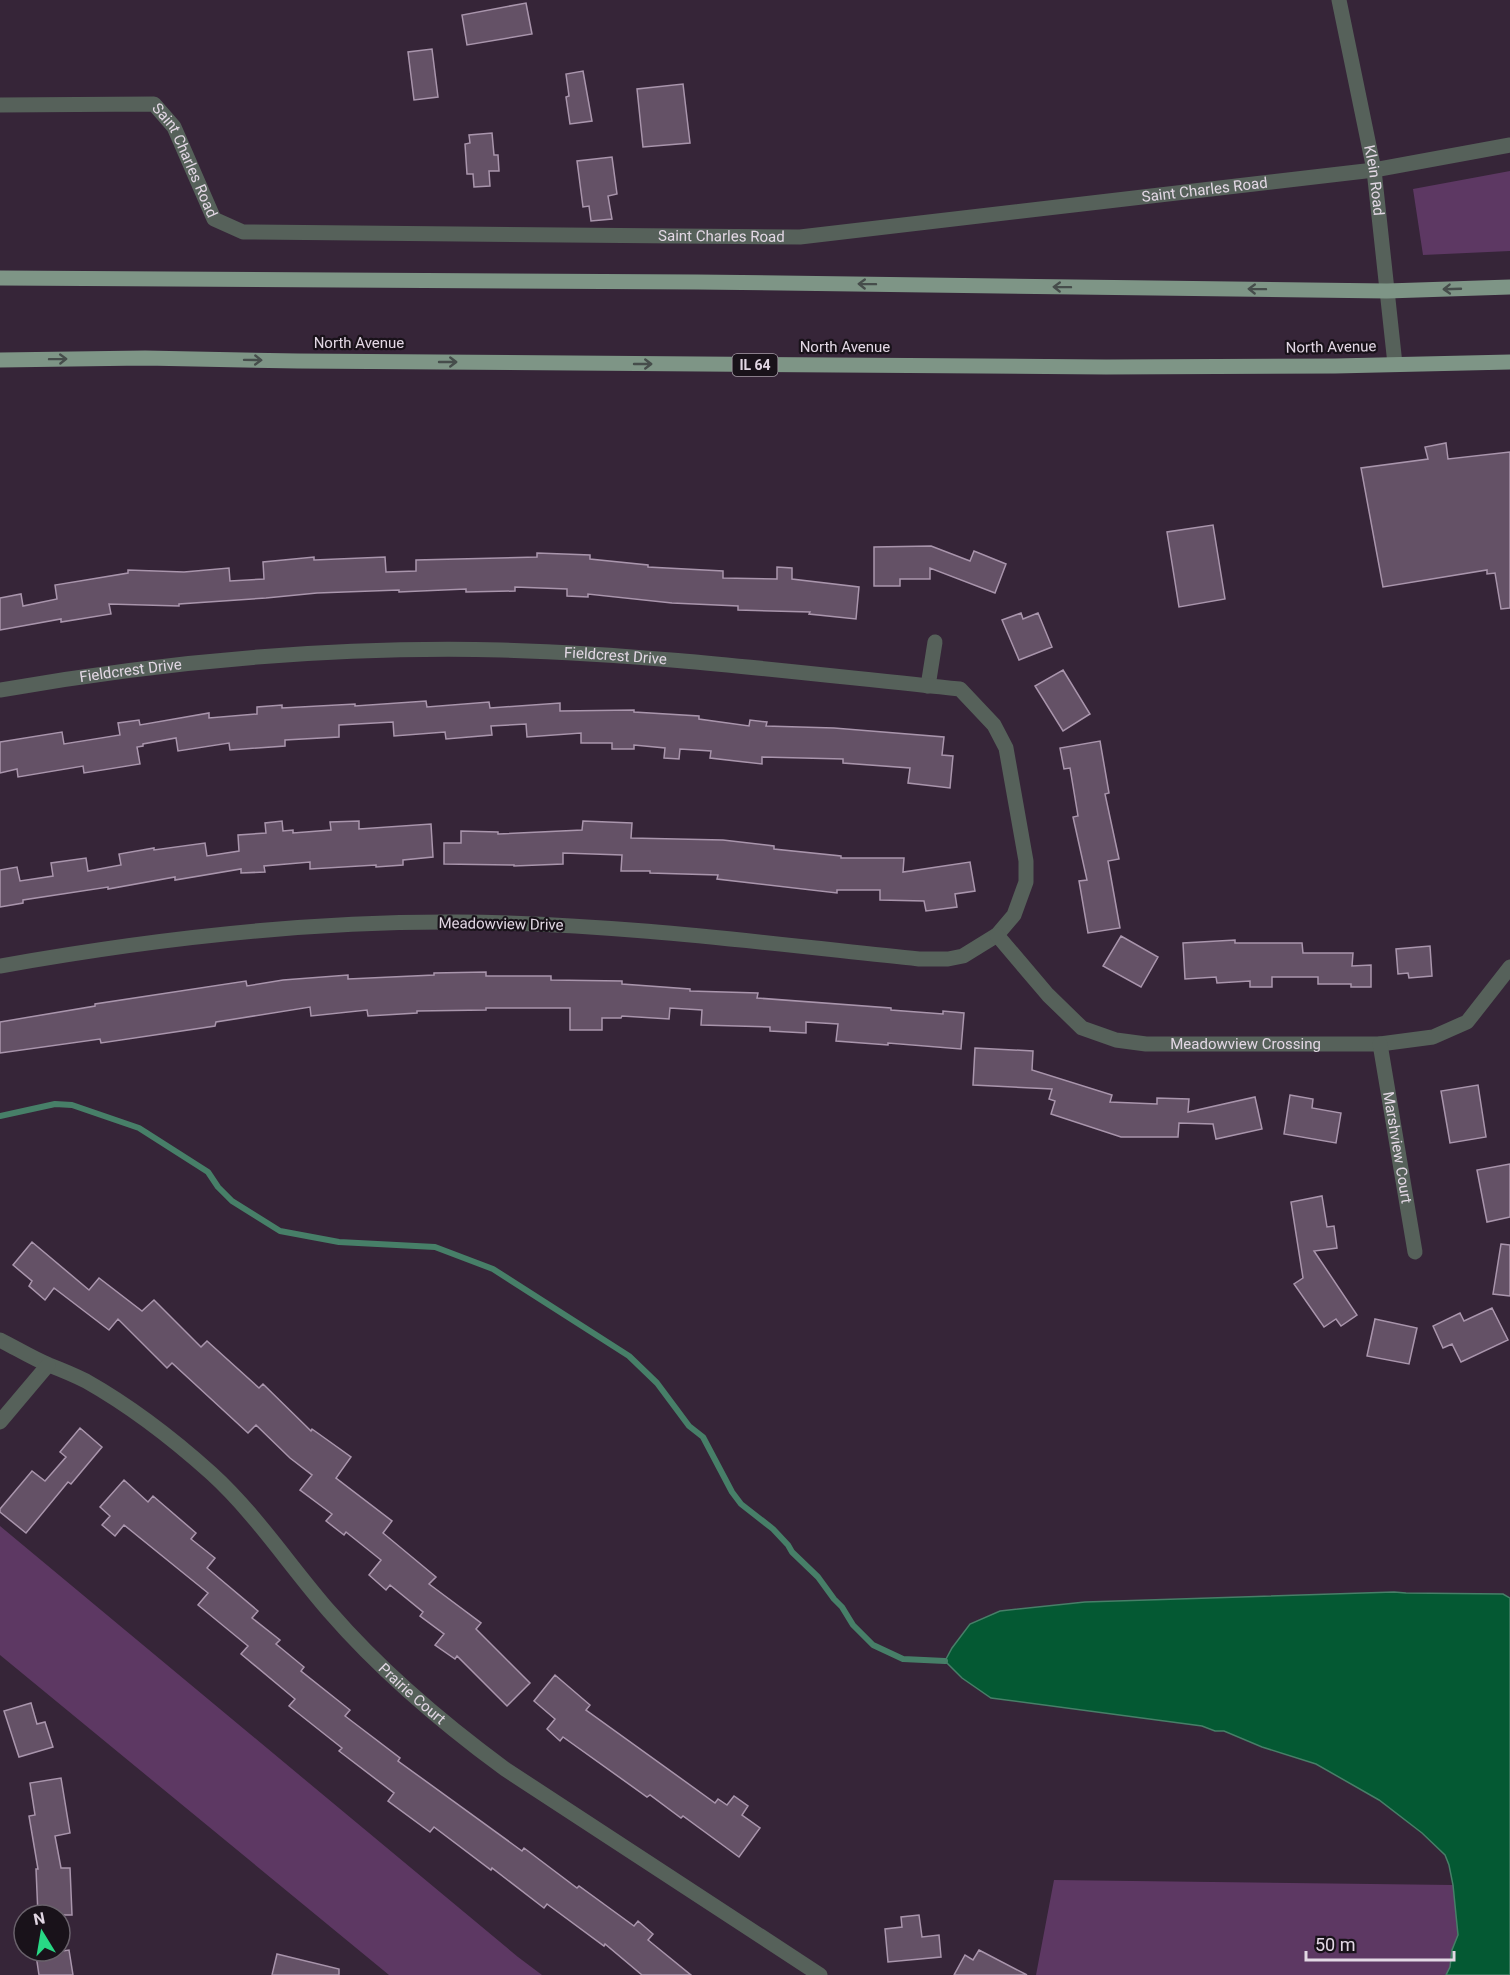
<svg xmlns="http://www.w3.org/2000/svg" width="1510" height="1975" font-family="Roboto,sans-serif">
<rect width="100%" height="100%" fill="#362538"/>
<path fill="#5d3863" d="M1510,171V251L1423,255L1413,189Z
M0,1526L518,1957L542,1975H389L0,1655Z
M1054,1880L1453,1885L1458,1935L1452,1950L1450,1967L1446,1975H1036Z"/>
<path fill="#045933" stroke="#477f68" stroke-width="1.5" d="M1394,1592L1406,1593L1503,1594L1510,1598V1975H1446L1450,1967L1452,1950L1458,1935L1453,1885L1449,1865L1445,1855L1422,1833L1379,1800L1316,1764L1262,1747L1224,1731H1215L1202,1726L991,1698L962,1678L945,1661L952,1648L970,1624L1000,1611L1085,1602Z"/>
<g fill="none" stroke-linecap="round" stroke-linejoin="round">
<path stroke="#477f68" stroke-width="6" d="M0,1116L55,1104L72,1105L139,1128L208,1172L218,1187L232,1201L280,1231L339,1242L435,1247L493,1269L629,1356L657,1383L689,1426L703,1437L732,1492L741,1504L773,1529L788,1545L792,1552L818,1577L834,1599L842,1607L853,1625L873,1645L903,1659L945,1661"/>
</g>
<path fill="#645166" stroke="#a995ac" stroke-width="1.5" d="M526,3L532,34L467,45L462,15Z
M432,49L438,97L414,100L408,52Z
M583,71L592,121L570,124L566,97L569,96L566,74Z
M683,84L690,143L643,147L637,89Z
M492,133L494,155H498L499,171H489L490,186L474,187L473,174H467L465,144L470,143L469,135Z
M612,157L617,194L608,196L612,219L591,221L589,206L583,207L577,161Z
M1446,443L1448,459L1510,452V608L1501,609L1495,573L1487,574V570L1383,587L1361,468L1428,459L1425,447Z
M1213,525L1225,599L1179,607L1167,532Z
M931,546L970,561L974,551L1006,564L995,593L930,568V579H900V586H874V547Z
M537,553L590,555V559L648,565V567L723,571V578L777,579V567L792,568V579L859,587L856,619L809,614L810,612L738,610V606L672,603L588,594V597L567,596V589L515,587V591L466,592V589L399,592V590L317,593L266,598L179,604V606L109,604L111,614L61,622V619L0,630V598L21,594L23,606L57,599L55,585L128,573V570L184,572L229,568L230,581L264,579L263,562L314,557V560L385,557L386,572L416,571V560L537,557Z
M1021,613L1023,619L1038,613L1052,647L1019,660L1002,620Z
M1063,670L1090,714L1063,731L1035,686Z
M426,701L427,707L489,702L490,708L560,703V711L634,710V712L699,716V719L749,726L750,720L767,722L766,726L834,728L944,737L942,755L953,756L950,788L908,783L910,768L843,763V759L762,757V764L710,758L711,751L680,749L679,759L664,758L665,748L634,745V749H612V743H581V733L527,737L526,724L491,726L492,735L446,739L445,732L394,736L393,722L339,725V737L285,740V746L230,750L229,743L178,751L176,738L143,744V746L137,747L140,764L84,773L83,766L18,777L17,769L0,773V742L62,732L64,744L120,735L118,723L139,720L140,725L209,713V718L257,714V707L282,705V708L355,704V706Z
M1100,741L1109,793L1105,794L1119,859L1108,861L1120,928L1088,933L1079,881L1087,880L1073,817L1078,816L1070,768L1064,769L1060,748Z
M282,821L283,831L293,830V833L331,830L330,822L359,821V829L431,824L433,857L403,860V865L376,867V865L310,869V862L264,866L265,872L241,873V869L175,880V877L108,889V887L23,900V903L0,907V870L17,867L20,881L53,876L51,863L86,858L88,871L121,865L119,854L154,848V850L205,843L207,856L239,851L238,835L266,833L265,823Z
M583,821L632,823L631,838L723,840L774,846V849L841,856V858H904L903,872L970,862L975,891L955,894L957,907L926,911L924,901L880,900V890H837V893L717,879L718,875L650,873V871H621L622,855L563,853V864L514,866V865L444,864V843H461V831L498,832V834L582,830Z
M1121,936L1158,957L1141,987L1103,966Z
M1235,940V943H1302L1303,953H1353L1352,966L1371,965V987H1351V984H1318V977H1272V987H1250V981L1217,983L1216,977L1185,979L1183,943Z
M1430,946L1432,976L1409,978L1408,973L1398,974L1396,949Z
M486,972V976H551V980L622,981V984L690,989V991L758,993L757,998L891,1008V1010L943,1014V1011L964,1013L961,1049L888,1043V1045L836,1041L838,1024L806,1022V1033L770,1031V1027L701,1025L702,1010L670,1008L669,1019L622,1016L621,1018H602V1030H570V1008H486V1010L417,1011V1013L368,1016L367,1010L311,1016L310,1007L216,1022L215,1026L101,1043L100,1039L0,1053V1022L95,1006V1004L246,981L247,986L283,980L348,975V979L434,975V973Z
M975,1048L1033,1051L1032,1070L1112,1095L1110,1102L1157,1104V1098L1189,1099L1188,1112L1255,1097L1262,1129L1216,1139L1213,1124L1179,1123L1178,1137H1121L1051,1114L1055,1101L1049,1099L1052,1089L973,1085Z
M1478,1085L1486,1137L1450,1143L1441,1091Z
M1290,1095L1313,1099L1312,1108L1341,1113L1336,1143L1284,1134Z
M1510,1164V1217L1487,1222L1477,1170Z
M1322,1196L1327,1227L1334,1226L1337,1248L1314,1251L1357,1315L1341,1326L1336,1319L1324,1327L1294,1284L1303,1278L1291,1202Z
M32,1242L89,1290L99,1278L142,1311L154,1300L201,1347L207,1341L259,1388L263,1384L311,1431L312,1429L351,1457L336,1478L392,1521L383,1533L436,1577L429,1584L481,1623L476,1629L530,1683L507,1706L457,1656L455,1659L435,1645L444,1634L420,1616L423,1612L390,1585L386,1590L369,1575L381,1560L346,1532L344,1535L326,1521L332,1514L300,1490L312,1475L290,1458L256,1425L248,1433L172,1363L167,1368L118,1319L109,1330L54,1288L45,1300L29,1286L32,1281L13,1265Z
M1501,1244L1510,1245V1296L1493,1294Z
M1492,1308L1508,1340L1461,1362L1452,1344L1443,1348L1433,1326L1460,1313L1464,1321Z
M1375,1319L1417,1328L1409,1364L1367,1356Z
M80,1428L102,1447L71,1484L68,1482L26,1533L0,1512V1509L32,1471L45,1481L66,1457L60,1452Z
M124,1480L148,1502L153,1496L196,1533L191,1539L215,1558L207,1568L258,1611L252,1618L280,1640L276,1644L304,1667L301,1671L350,1710L345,1716L400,1758L398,1761L522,1851L524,1848L577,1888L579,1886L634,1926L638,1921L653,1934L648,1940L691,1975H642L605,1944L604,1946L547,1904L544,1908L492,1868L491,1870L434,1827L430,1832L388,1801L394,1793L339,1751L342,1748L289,1706L295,1699L241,1654L248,1646L198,1605L208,1593L124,1525L115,1536L102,1525L110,1516L100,1507Z
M555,1675L590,1705L586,1710L715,1803L718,1799L727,1805L734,1796L748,1806L742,1815L760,1828L739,1857L683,1816L681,1818L650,1795L647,1797L563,1737L560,1741L547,1729L555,1719L534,1701Z
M31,1703L37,1724L45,1722L53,1747L19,1757L4,1711Z
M61,1778L70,1833L55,1836L61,1868H70L72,1915H38L36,1869H38L29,1816L35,1815L30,1783Z
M919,1915L922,1937L939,1935L941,1957L888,1962L885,1929L902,1927L901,1917Z
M69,1950L73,1975H39L36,1955Z
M979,1950L1027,1975H954L965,1955L973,1960Z
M277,1954L339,1969V1975H272Z"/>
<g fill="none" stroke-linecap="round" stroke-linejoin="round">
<g stroke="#56615a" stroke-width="15">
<path id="s1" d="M1339,0L1374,170L1395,364"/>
<path id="s2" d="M0,105L154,104L174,127L214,219L243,232L800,237L1374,170L1510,145"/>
<path d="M928,686L935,642"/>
<path id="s3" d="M0,690C166,661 333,646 502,650C655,654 808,674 960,689L994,725L1006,748L1026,861V882L1014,915L997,935L963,956L948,959H919C765,943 611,923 457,922C303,921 151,939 0,966"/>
<path id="s4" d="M997,935L1048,995L1082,1028L1116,1040L1146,1044H1380L1433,1037L1467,1022L1510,967"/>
<path id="s5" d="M1380,1044L1415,1252"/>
<path id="s6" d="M0,1340C16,1348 32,1358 49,1365C62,1370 74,1375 86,1381C132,1407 172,1438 211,1473C256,1514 289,1565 329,1611C381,1671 441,1722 505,1769L820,1975"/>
<path d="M0,1422L48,1365"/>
</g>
<path stroke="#7e9586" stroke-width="15" d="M0,278L697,282L1387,291L1510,287
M0,360L145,358L298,361L1106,367L1335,366L1510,362"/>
</g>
<defs><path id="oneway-shaft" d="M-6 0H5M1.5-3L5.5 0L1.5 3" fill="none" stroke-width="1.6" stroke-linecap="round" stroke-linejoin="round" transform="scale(1.5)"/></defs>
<g stroke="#464d4b">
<use href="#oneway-shaft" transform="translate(867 284) rotate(-179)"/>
<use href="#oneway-shaft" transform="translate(1062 287) rotate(-179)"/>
<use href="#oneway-shaft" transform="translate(1257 289) rotate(-179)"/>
<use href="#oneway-shaft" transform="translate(1452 289) rotate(178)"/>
<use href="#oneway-shaft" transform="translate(58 359) rotate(-1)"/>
<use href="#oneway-shaft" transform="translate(253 360) rotate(1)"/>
<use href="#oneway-shaft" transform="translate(448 362)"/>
<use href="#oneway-shaft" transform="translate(643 364)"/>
</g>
<g text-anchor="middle" stroke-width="4.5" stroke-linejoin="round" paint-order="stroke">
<rect fill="#19121a" stroke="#a69ca7" stroke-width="1.5" x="732.5" y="354" width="45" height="22" rx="4.5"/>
<g font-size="14" font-weight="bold" fill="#e2d7e4">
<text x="755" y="370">IL 64</text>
</g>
<g font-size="15" fill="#e2d7e4" stroke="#19121a">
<text dy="5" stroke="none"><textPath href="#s2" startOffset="219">Saint Charles Road</textPath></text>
<text dy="5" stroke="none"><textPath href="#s1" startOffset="184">Klein Road</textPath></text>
<text dy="5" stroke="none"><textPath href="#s2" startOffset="1281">Saint Charles Road</textPath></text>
<text dy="5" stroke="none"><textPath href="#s2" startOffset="795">Saint Charles Road</textPath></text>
<text x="359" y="348">North Avenue</text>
<text x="845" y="352">North Avenue</text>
<text transform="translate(1331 347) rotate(-1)" y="5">North Avenue</text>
<text dy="5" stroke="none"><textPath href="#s3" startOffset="618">Fieldcrest Drive</textPath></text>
<text dy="5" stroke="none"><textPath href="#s3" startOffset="132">Fieldcrest Drive</textPath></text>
<text transform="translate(501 924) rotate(1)" y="5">Meadowview Drive</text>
<text dy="5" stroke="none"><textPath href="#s4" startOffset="292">Meadowview Crossing</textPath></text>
<text dy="5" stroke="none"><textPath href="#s5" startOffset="105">Marshview Court</textPath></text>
<text dy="5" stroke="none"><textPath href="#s6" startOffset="550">Prairie Court</textPath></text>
</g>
</g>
<g transform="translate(42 1933) rotate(349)"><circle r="28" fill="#19121a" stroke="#69616b" stroke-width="1.5"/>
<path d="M0-4.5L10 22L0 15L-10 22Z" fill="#28d885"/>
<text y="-9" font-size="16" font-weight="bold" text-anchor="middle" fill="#e2d7e4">N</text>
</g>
<path d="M1306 1951v9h148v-9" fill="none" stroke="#e2d7e4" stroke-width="3"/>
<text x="1315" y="1951" font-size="18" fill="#e2d7e4" stroke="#19121a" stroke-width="4.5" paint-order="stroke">50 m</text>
</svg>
